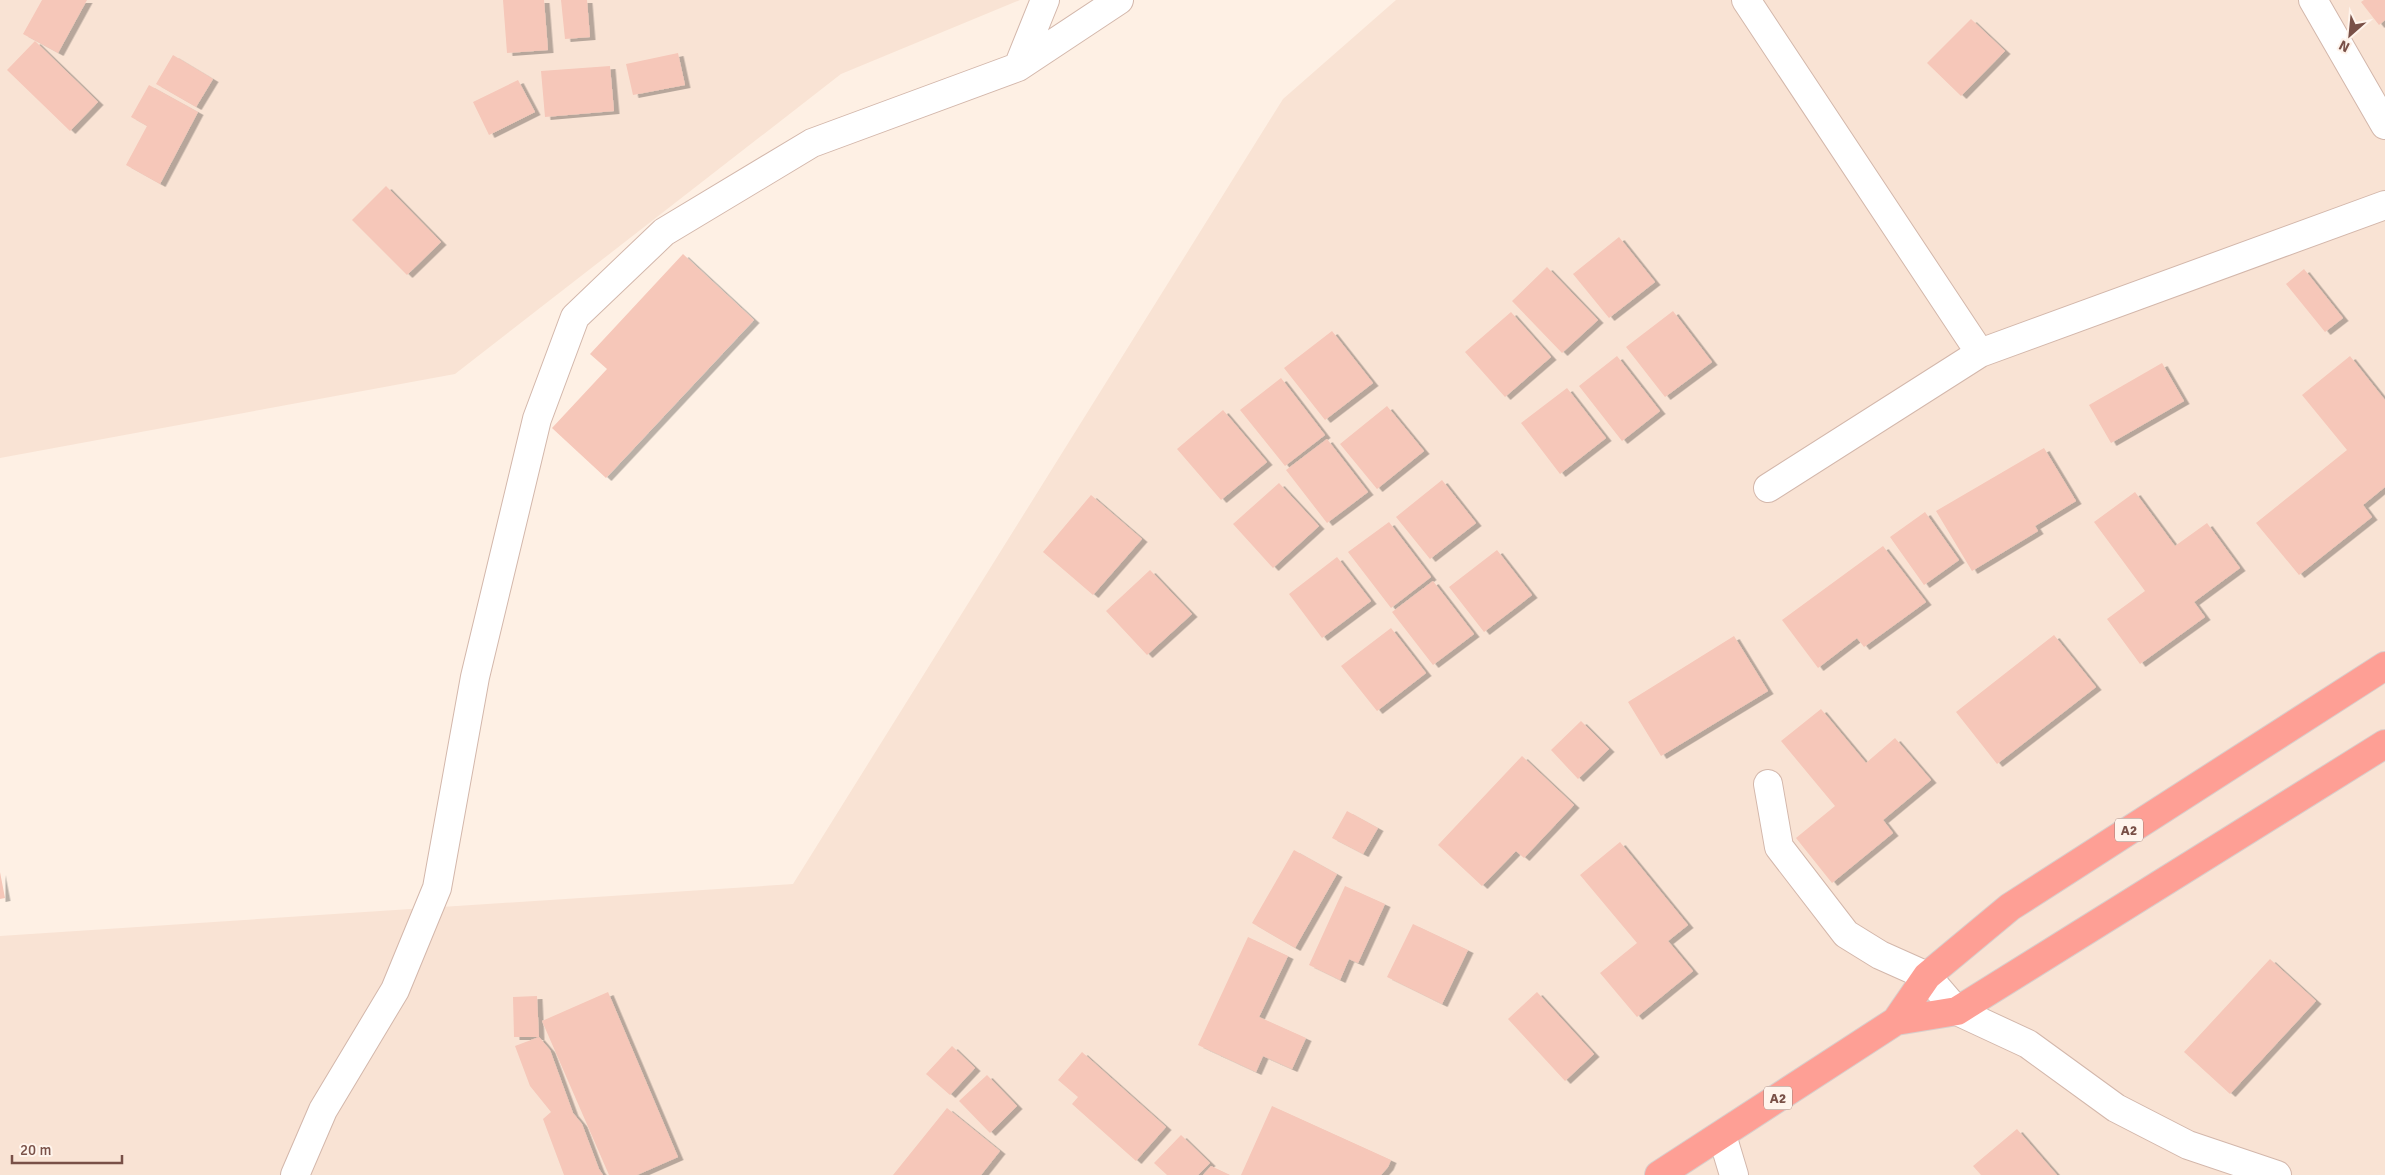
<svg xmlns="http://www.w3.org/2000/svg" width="2385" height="1175" font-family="Signika,sans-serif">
<defs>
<filter id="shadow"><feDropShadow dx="5.5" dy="3" stdDeviation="0" flood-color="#0004"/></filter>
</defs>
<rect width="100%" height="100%" fill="#fef0e4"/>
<path fill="#f9e3d4" d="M0,0H1020L841,74L455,374L0,458Z
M1396,0H2385V1175H0V936L793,884L1283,99Z"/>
<path fill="#f6c7b9" filter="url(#shadow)" d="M42,0H87L58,53L23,34Z
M503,0H544L548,50L507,53Z
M561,0H587L590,37L565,39Z
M2364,0H2385V20L2379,25L2361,2Z
M1971,19L2005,51L1961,96L1927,63Z
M35,41L98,102L70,131L7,70Z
M678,53L685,85L633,95L626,64Z
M173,55L213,79L196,107L156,84Z
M610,66L614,111L545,117L541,71Z
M518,80L535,112L489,135L473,102Z
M149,85L198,112L160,184L126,165L147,126L131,117Z
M386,186L441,242L407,275L352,220Z
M1619,237L1655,282L1609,318L1573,274Z
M683,254L754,320L606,478L552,428L607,369L590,354Z
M1547,267L1598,320L1562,353L1512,301Z
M2304,269L2343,318L2325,332L2286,284Z
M1673,311L1712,362L1665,397L1626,347Z
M1511,312L1551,357L1505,397L1465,352Z
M1332,331L1373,383L1325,420L1284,368Z
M1617,356L1660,411L1622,441L1579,386Z
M2350,356L2385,400V487L2363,505L2372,517L2299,575L2256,523L2347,450L2302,395Z
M2162,363L2184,401L2111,443L2089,405Z
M1281,378L1325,435L1285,466L1240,410Z
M1567,388L1606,438L1560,474L1521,423Z
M1387,406L1424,451L1377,489L1340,444Z
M1223,410L1267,462L1221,500L1177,449Z
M1327,439L1368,492L1327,523L1286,470Z
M2044,448L2076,501L2035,526L2038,531L1972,571L1936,511Z
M1442,480L1476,523L1430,559L1396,517Z
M1279,483L1319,526L1273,568L1233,524Z
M2135,492L2175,546L2207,523L2240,568L2194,602L2205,617L2140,664L2107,619L2145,591L2094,522Z
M1091,495L1142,539L1093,595L1043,552Z
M1925,512L1959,560L1924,585L1890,537Z
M1389,522L1431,577L1391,608L1348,552Z
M1883,546L1926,602L1864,647L1857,638L1818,668L1782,620Z
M1497,550L1532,595L1484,632L1449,587Z
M1337,557L1371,601L1322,638L1289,594Z
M1150,570L1192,614L1147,655L1106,611Z
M1433,581L1474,634L1433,665L1392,612Z
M1391,628L1426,673L1377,711L1341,666Z
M2054,635L2096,687L1997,764L1956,712Z
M1734,636L1768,691L1661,756L1628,702Z
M1821,709L1866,763L1895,738L1931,780L1883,820L1893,833L1832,883L1796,838L1835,806L1781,741Z
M1581,721L1609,749L1578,779L1551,750Z
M1522,756L1574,805L1524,858L1516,851L1482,886L1438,845Z
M1347,811L1378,828L1363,854L1332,838Z
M1620,842L1688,925L1668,941L1693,971L1637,1017L1600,973L1637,943L1580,875Z
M1294,850L1337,874L1295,948L1252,923Z
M0,872L5,898L0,899Z
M1345,886L1385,904L1358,963L1349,959L1340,980L1309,965Z
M1413,924L1468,950L1442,1004L1387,977Z
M1248,937L1288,956L1259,1017L1306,1038L1292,1069L1263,1056L1256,1072L1198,1045Z
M2270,959L2316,1001L2230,1094L2184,1052Z
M608,992L678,1157L637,1175H609L542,1021Z
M1537,992L1594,1054L1565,1081L1508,1019Z
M537,996L539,1037H514L513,997Z
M539,1037L550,1050L573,1113L582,1124L599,1169L603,1175H564L543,1119L551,1112L530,1086L515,1046Z
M952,1046L975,1068L950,1095L926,1074Z
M1082,1052L1166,1127L1136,1161L1072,1104L1078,1097L1058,1080Z
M987,1075L1017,1106L990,1133L959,1101Z
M1272,1106L1391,1160L1388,1167L1381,1175H1241Z
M947,1108L1000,1151L981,1175H893Z
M2017,1129L2057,1175H1981L1973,1166Z
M1181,1135L1210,1163L1198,1175H1167L1154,1163Z
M1211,1166L1230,1175H1203Z"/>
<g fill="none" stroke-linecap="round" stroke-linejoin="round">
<g stroke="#d3b7ab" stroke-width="30">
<path id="street" d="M1746,0L1980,353
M2313,0L2385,125
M1018,67L1045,0
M1768,488L1980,353L2385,205
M1768,784L1779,847L1846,934L1880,955L1927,976L1957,1011L2028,1044L2116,1108L2188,1145L2277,1175
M1722,1135L1734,1175
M295,1175L323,1110L395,990L437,888L475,677L537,419L575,317L664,232L812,143L1018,67L1119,0"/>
</g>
<g stroke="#d9cecb" stroke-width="30">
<path id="highway" d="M1896,1021L1957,1011L2385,744
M1659,1175L1896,1021L1927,976L2010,907L2385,666"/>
</g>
<use href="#street" stroke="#fff" stroke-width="28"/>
<use href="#highway" stroke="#fe9f95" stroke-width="28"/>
</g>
<g text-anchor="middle" stroke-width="4.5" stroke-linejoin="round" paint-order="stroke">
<g fill="#fff4ec" stroke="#a18178" stroke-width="1">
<rect x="2115" y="818.5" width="28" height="23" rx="4"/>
<rect x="1764" y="1086.5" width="28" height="23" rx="4"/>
</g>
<g font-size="14" font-weight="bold" fill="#795047">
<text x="2129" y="835">A2</text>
<text x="1778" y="1103">A2</text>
</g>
</g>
<g transform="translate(2350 35) rotate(207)" stroke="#fff4ec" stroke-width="4" paint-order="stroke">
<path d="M0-4L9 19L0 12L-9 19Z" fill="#795047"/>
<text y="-8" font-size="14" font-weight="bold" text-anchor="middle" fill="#795047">N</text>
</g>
<path d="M12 1155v8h110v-8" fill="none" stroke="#795047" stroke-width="2.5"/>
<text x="20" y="1155" font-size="15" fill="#795047" stroke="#fff4ec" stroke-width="4" paint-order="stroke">20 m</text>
</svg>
